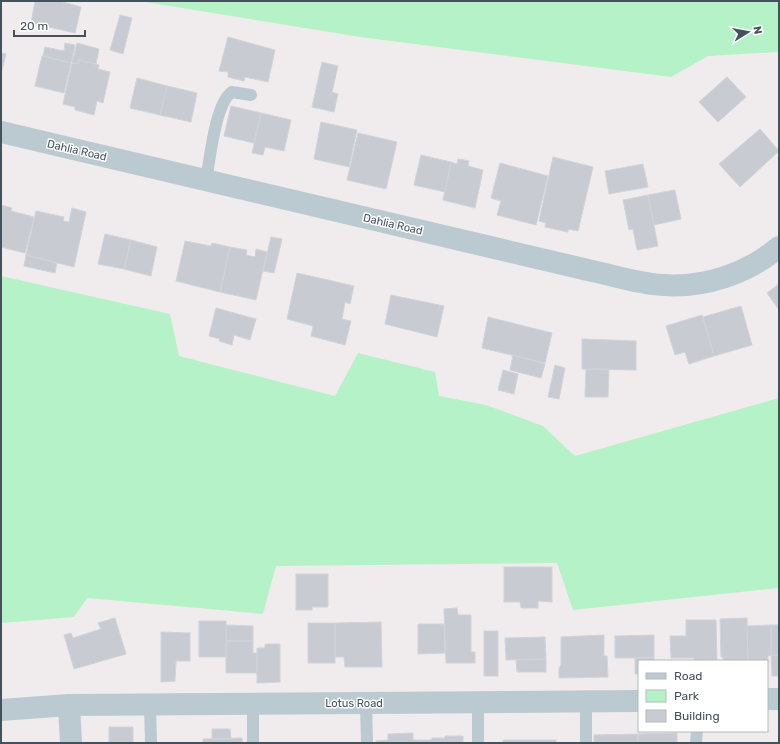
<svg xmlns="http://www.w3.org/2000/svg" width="780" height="744" font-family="Rubik,sans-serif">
<rect width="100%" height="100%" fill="#f0eced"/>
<path fill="#b6f2c7" d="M139,1H779V52L708,56L671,77L360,37Z
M1,276L170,314L179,356L335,396L358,353L435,372L439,396L486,405L543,426L575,456L779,398V588L573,610L557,563L276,566L263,614L87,598L74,617L1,623Z"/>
<path fill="#c8ccd2" stroke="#d0d3d9" d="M35,1H59L81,7L75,33L31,23Z
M120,15L132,18L123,54L110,50Z
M228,37L275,50L268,82L245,77L244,81L228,77V72L219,71Z
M65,43L75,45L71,63L43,56L45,47L64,51Z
M77,43L99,49L96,64L79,60L78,64L72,63Z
M1,53L6,54L1,74Z
M42,56L71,63L64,93L35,86Z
M79,60L99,65L98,69L110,72L103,103L97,101L94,115L75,110V107L63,104L72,63L78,64Z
M322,62L338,66L332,92L338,94L334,112L312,107Z
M727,77L746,97L718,122L699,102Z
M137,78L167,86L160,115L130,108Z
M167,86L197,93L191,122L160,115Z
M231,106L261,113L254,143L224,136Z
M261,113L291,120L284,151L265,147L263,155L252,153Z
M321,122L357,130L349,167L314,159Z
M760,129L779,151L740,187L719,164Z
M358,133L397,142L386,189L347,180Z
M421,155L451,162L445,192L414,185Z
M553,157L593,167L578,231L568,229V232L545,227L546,223L539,221Z
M458,159L469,161L468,166L483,170L475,208L443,200L451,162L457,164Z
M500,163L548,176L536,225L497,215L501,201L491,198Z
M643,164L648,187L609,194L605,171Z
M675,190L681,219L654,225L648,195Z
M648,195L658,246L637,250L633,229L629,230L623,200Z
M1,205L12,208L11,211L34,217L25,253L1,247Z
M72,208L86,212L74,267L26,255L36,211L64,217L63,221L69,222Z
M105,234L131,240L124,269L98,264Z
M271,237L282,239L274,273L263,271Z
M131,240L157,247L151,276L124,269Z
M185,241L211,246L212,243L230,247L220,292L176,281Z
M230,247L247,250L246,255L255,257L256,249L267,252L256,300L220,292Z
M26,255L57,263L55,273L24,266Z
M297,273L354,286L350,304L345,302L342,319L351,321L345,345L311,336L313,326L287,319Z
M779,284V310L767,293Z
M391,295L444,306L437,337L385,324Z
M741,306L752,345L714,356L703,317Z
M216,308L256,319L250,340L234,335L232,345L219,341L220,339L209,336Z
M702,315L714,356L689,364L685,352L675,355L666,326Z
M488,317L552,333L545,363L482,348Z
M582,339L636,341V370L582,369Z
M513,355L545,364L541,378L510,370Z
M555,365L565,368L559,399L548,397Z
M586,369H609L608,397H585Z
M503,370L518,374L514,394L498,390Z
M504,567H552V602L538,601V608H521L520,602H504Z
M296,574H328V607H312V610H296Z
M457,608L458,615H471V652H475V663H446L444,609Z
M115,618L126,654L74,669L64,635L71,633L73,638L101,629L98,623Z
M747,618L748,661H723V657H721L720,619Z
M686,620H716L717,661H694V658H671L670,636H686Z
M199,621H226L227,657H199Z
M381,622L382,667H345L344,657H335V623Z
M308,623H335V663H308Z
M418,624H444L445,653L418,654Z
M226,625L253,626V641H226Z
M771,625H779V655H771Z
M771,625V655L768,656V662L748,661L747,626Z
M484,631H498V676H484Z
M161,632L190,633V661H176L175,681L161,682Z
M604,635V656H607L608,677L559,678V668L561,665V637Z
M654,635V658H615V636Z
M545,637L546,659L506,660L505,638Z
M226,641H253V653H257V673H226Z
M265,644H280V682L257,683V648H265Z
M771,655H779V676H772Z
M654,657V661H639V674H635V658Z
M546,659V672H517L516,660Z
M109,727H133V743H109Z
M212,729H230L231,739H212Z
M413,733V740H420V743H376V741L388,740V734Z
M677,733V743H638V734Z
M638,734V743H594V735Z
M445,736H463V743H420V740H432V738H445Z
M242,738V743H203V739Z
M503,740H556V743H503Z"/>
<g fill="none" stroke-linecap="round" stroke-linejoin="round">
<path stroke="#bbc9d0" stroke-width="12" d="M206,180C210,160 215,103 232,92L251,95
M586,701V743
M366,703L367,743
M150,704L151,743
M253,743V704
M478,743V702
M696,743L697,731"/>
<path stroke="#bbc9d0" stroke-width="22" d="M1,132L588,270C612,275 638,284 663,285C704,288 747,274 779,247
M767,699H779
M69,705L71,743
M1,710L69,705L639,701"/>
</g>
<g text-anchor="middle" stroke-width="3" stroke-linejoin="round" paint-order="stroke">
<g font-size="11" fill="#43525b" stroke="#fff">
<text transform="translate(77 150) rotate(13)" y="4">Dahlia Road</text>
<text transform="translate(393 224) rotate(13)" y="4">Dahlia Road</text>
<text x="354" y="707">Lotus Road</text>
</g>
</g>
<rect width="780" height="744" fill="none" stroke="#43525b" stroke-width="4"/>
<rect x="638" y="660" width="130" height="72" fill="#ffffff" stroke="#b4babd"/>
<rect x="646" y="673" width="20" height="6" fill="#bbc9d0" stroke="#b4babd"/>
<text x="674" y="680" font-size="12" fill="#43525b">Road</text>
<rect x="646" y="690" width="20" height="12" fill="#b6f2c7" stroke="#b4babd"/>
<text x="674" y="700" font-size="12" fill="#43525b">Park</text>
<rect x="646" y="710" width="20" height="12" fill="#c8ccd2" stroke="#b4babd"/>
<text x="674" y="720" font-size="12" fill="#43525b">Building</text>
<g transform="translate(748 32) rotate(79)" stroke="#ffffff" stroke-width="3" paint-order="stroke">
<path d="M0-3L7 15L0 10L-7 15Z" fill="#43525b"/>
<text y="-6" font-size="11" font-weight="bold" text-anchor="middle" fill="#43525b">N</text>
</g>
<path d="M14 30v6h71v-6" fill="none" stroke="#43525b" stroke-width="2"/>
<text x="20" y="30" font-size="12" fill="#43525b" stroke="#ffffff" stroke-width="3" paint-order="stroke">20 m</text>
</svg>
